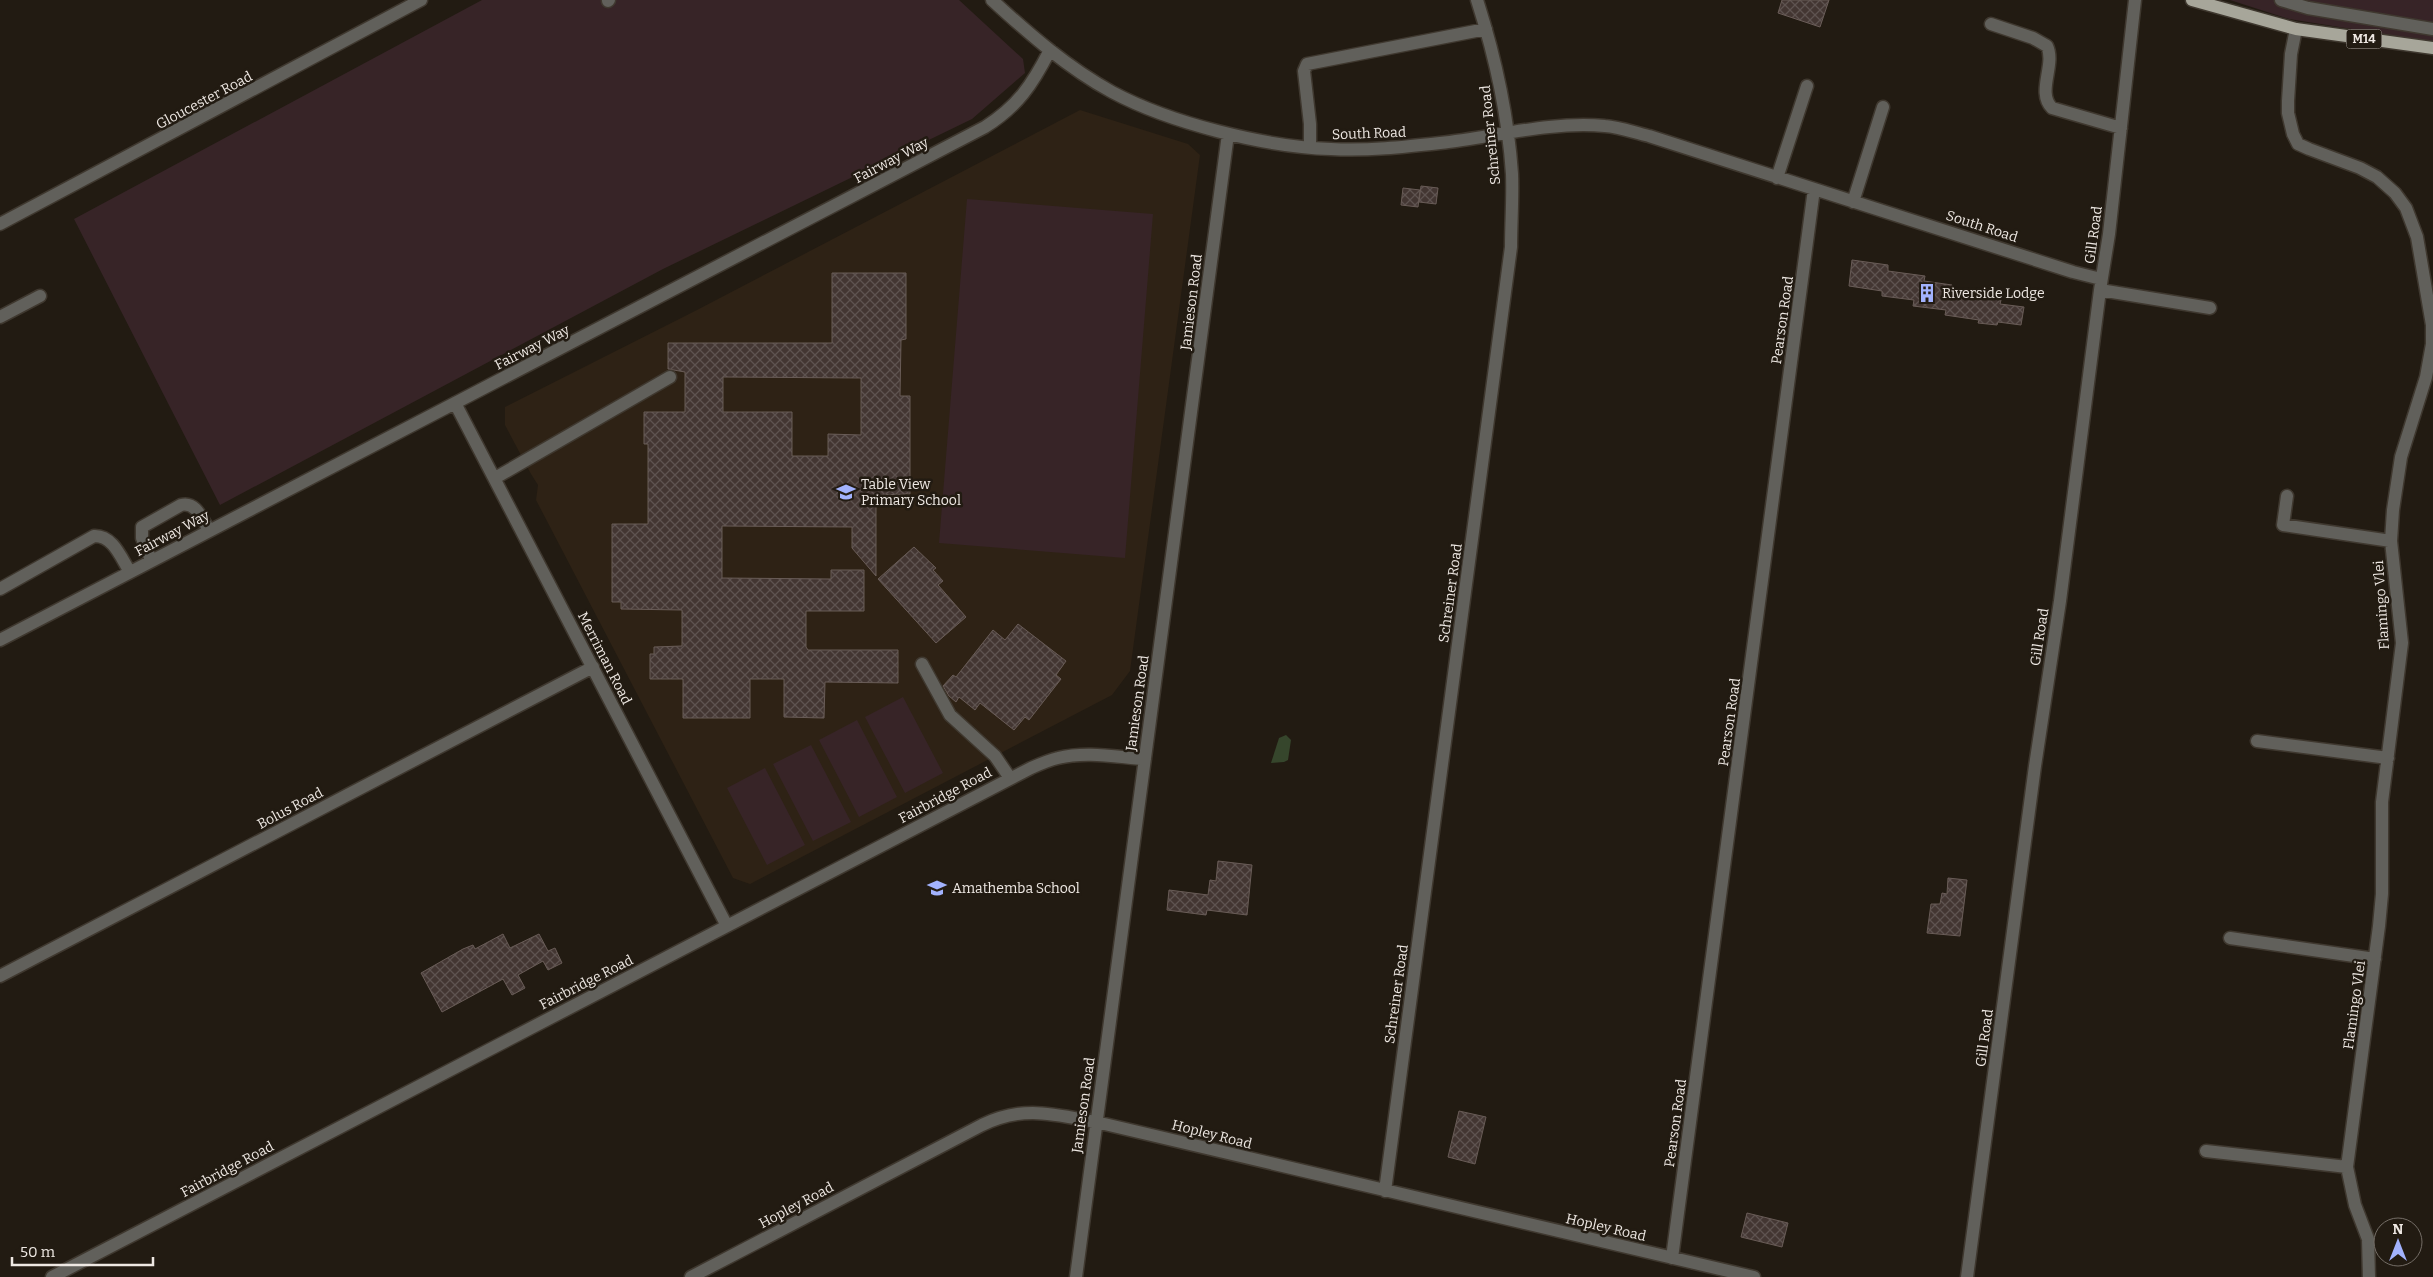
<svg xmlns="http://www.w3.org/2000/svg" width="2433" height="1277" font-family="Bitter,serif">
<defs>
<pattern id="building-cross-hatch" width="8" height="8" patternUnits="userSpaceOnUse" patternTransform="scale(1.25)"><rect width="8" height="8" fill="#433632"/><path d="M0 0l8 8M0 8l8-8" fill="none" stroke="#5e5350"/></pattern>
</defs>
<rect width="100%" height="100%" fill="#221b12"/>
<path fill="#2e2215" d="M1080,110L1188,144L1200,155L1130,671L1112,695L750,884L733,878L536,500L538,485L531,474L505,425V407L697,310Z"/>
<path fill="#372427" d="M482,0H959L1023,59L1025,73L972,119L663,269L220,505L74,219Z
M2230,0H2433V42L2289,19Z
M967,199L1153,214L1125,558L939,543Z
M903,697L943,773L905,793L865,717Z
M857,720L897,797L859,817L819,740Z
M811,745L851,822L813,841L773,764Z
M765,768L805,845L767,865L727,788Z"/>
<path fill="#36462c" d="M1286,735L1291,740L1288,760L1284,762L1271,763L1279,738Z"/>
<path fill="url(#building-cross-hatch)" stroke="#695c57" fill-rule="evenodd" d="M1782,0H1829L1820,27L1778,13Z
M1421,186L1438,188L1436,204L1419,202Z
M1403,188L1420,190L1418,207L1401,205Z
M1852,260L1888,265V271L1925,276L1924,281L1952,285V290L1990,295L1989,298L2001,300L2000,304L2024,307L2021,325L1998,322L1997,325L1978,323L1979,320L1945,315L1946,310L1913,306L1914,300L1882,296V291L1849,286Z
M832,273H906V339L901,340L900,396H910V494L876,495V576L852,548V527L722,526V578L831,579V570H864V611H806V647L808,650H898V683L825,682L824,718L784,717V679H750V718H683V679H650V654H654V647L682,646V610L621,609V602H612V524H648V444H644V412H685V372L668,369V343H832ZM723,377L861,378V435L828,434V456H792V412H723Z
M914,547L936,568L933,570L943,581L938,585L966,617L936,643L878,579Z
M1018,624L1066,661L1056,675L1061,679L1029,720L1025,717L1014,730L980,703L975,710L959,697L956,702L949,696L943,686L953,675L956,677L993,630L1005,640Z
M1218,861L1252,865L1247,915L1207,910L1206,915L1167,910L1169,890L1208,895L1210,880L1216,881Z
M1948,878L1967,880L1960,936L1927,933L1931,904H1940L1942,893L1947,894Z
M503,934L510,948L539,934L548,951L555,948L562,963L548,970L543,961L518,975L525,988L512,995L503,979L442,1012L421,973L463,949L473,945L475,949Z
M1459,1111L1486,1117L1475,1164L1448,1157Z
M1747,1213L1788,1223L1782,1247L1741,1237Z"/>
<g fill="none" stroke-linecap="round" stroke-linejoin="round">
<g stroke="#3f382f" stroke-width="15">
<path id="minor" d="M992,0C1029,34 1068,68 1112,92C1170,123 1265,147 1331,149C1367,151 1404,147 1440,143C1495,137 1550,121 1605,126C1620,127 1635,133 1649,136L2073,272L2101,279
M2281,0L2308,8L2433,29
M608,1L609,0
M1991,24L2033,38L2047,46C2056,65 2036,92 2052,108L2121,128
M2296,29L2291,54L2288,101V113L2293,134L2298,144L2309,149L2360,168L2377,177L2395,193L2406,208L2417,237L2432,325V344L2426,377L2401,457L2393,510L2391,541L2402,643L2382,802V894L2379,926L2347,1167L2355,1205L2368,1239L2369,1277
M1310,147V124L1304,71L1307,64L1486,29
M1777,178L1807,86
M1853,202L1883,107
M0,224L421,0
M2100,290L2210,308
M0,317L40,296
M455,403L727,926
M495,478L670,377
M2287,496L2283,525L2391,541
M151,560L142,538V527L181,505C196,501 202,519 209,530
M0,589L94,536C113,535 121,558 130,572
M0,640L985,127C1018,106 1032,85 1050,50
M922,664L950,715L995,756L1010,778
M2257,741L2388,758
M2230,938L2375,959
M0,976L593,667
M2206,1151L2347,1167
M1385,1191L1511,247C1511,223 1513,198 1512,174C1508,115 1495,56 1477,0
M1672,1258L1814,189
M52,1277L1031,768C1040,764 1049,760 1058,758C1086,751 1116,757 1145,759
M691,1277L982,1125C1023,1105 1053,1114 1096,1122L1754,1277
M1076,1277L1228,134
M1967,1277L2035,766L2060,601L2100,290L2109,234L2135,0"/>
</g>
<g stroke="#3f382f" stroke-width="15">
<path id="major" d="M2192,0L2296,29L2433,48"/>
</g>
<use href="#minor" stroke="#61605b" stroke-width="12"/>
<use href="#major" stroke="#a7a69a" stroke-width="12"/>
</g>
<defs>
<g id="building-bare" transform="scale(1.5)"><path d="M-4-6H4V6H1V3H-1V6H-4ZM-2.5-4.3h1.7v1.8h-1.7ZM.8-4.3h1.7v1.8H.8ZM-2.5-1h1.7V.8h-1.7ZM.8-1h1.7V.8H.8Z" fill="#a2b2fd" stroke="#221b12" stroke-width="2.5" paint-order="stroke"/></g>
<g id="school-bare" transform="scale(1.5)"><path d="M0-5L7-2L0 1L-7-2ZM-4 1L0 2.5L4 1V4Q0 6-4 4Z" fill="#a2b2fd" stroke="#221b12" stroke-width="2.5" paint-order="stroke"/></g>
</defs>
<g fill-rule="evenodd">
<use href="#building-bare" x="1927" y="293"/>
<use href="#school-bare" x="846" y="492"/>
<use href="#school-bare" x="937" y="888"/>
</g>
<g text-anchor="middle" stroke-width="5" stroke-linejoin="round" paint-order="stroke">
<rect fill="#221b12" stroke="#b1aaa4" stroke-width="1" x="2346.5" y="29.5" width="35" height="19" rx="4"/>
<g font-size="12" font-weight="bold" fill="#eee8e3">
<text x="2364" y="43">M14</text>
</g>
<g font-size="14" fill="#eee8e3" stroke="#221b12">
<text transform="translate(204 100) rotate(-28)" y="5">Gloucester Road</text>
<text transform="translate(1369 133) rotate(-2)" y="5">South Road</text>
<text transform="translate(1490 135) rotate(-96)" y="5">Schreiner Road</text>
<text transform="translate(891 160) rotate(-28)" y="5">Fairway Way</text>
<text transform="translate(1982 226) rotate(18)" y="5">South Road</text>
<text transform="translate(2093 235) rotate(-82)" y="5">Gill Road</text>
<text transform="translate(1191 302) rotate(-83)" y="5">Jamieson Road</text>
<text transform="translate(1782 320) rotate(-82)" y="5">Pearson Road</text>
<text transform="translate(532 347) rotate(-27)" y="5">Fairway Way</text>
<text transform="translate(172 533) rotate(-28)" y="5">Fairway Way</text>
<text transform="translate(1450 593) rotate(-82)" y="5">Schreiner Road</text>
<text transform="translate(2381 605) rotate(-94)" y="5">Flamingo Vlei</text>
<text transform="translate(2039 637) rotate(-81)" y="5">Gill Road</text>
<text transform="translate(605 658) rotate(63)" y="5">Merriman Road</text>
<text transform="translate(1137 703) rotate(-82)" y="5">Jamieson Road</text>
<text transform="translate(1729 722) rotate(-82)" y="5">Pearson Road</text>
<text transform="translate(945 795) rotate(-28)" y="5">Fairbridge Road</text>
<text transform="translate(290 808) rotate(-28)" y="5">Bolus Road</text>
<text transform="translate(586 982) rotate(-27)" y="5">Fairbridge Road</text>
<text transform="translate(1396 994) rotate(-82)" y="5">Schreiner Road</text>
<text transform="translate(2354 1005) rotate(-82)" y="5">Flamingo Vlei</text>
<text transform="translate(1984 1038) rotate(-82)" y="5">Gill Road</text>
<text transform="translate(1083 1105) rotate(-82)" y="5">Jamieson Road</text>
<text transform="translate(1675 1123) rotate(-82)" y="5">Pearson Road</text>
<text transform="translate(1212 1134) rotate(14)" y="5">Hopley Road</text>
<text transform="translate(227 1169) rotate(-28)" y="5">Fairbridge Road</text>
<text transform="translate(796 1205) rotate(-28)" y="5">Hopley Road</text>
<text transform="translate(1606 1227) rotate(13)" y="5">Hopley Road</text>
</g>
<g font-size="14" fill="#eee8e3" stroke="#221b12" text-anchor="start">
<text x="1942" y="298">Riverside Lodge</text>
<text x="861" y="489">Table View<tspan x="861" dy="16">Primary School</tspan></text>
<text x="952" y="893">Amathemba School</text>
</g>
</g>
<g transform="translate(2398 1242)"><circle r="24" fill="#221b12" stroke="#746d66"/>
<path d="M0-4L9 19L0 12L-9 19Z" fill="#a2b2fd"/>
<text y="-8" font-size="14" font-weight="bold" text-anchor="middle" fill="#eee8e3">N</text>
</g>
<path d="M12 1257v8h141v-8" fill="none" stroke="#eee8e3" stroke-width="2.5"/>
<text x="20" y="1257" font-size="15" fill="#eee8e3" stroke="#221b12" stroke-width="4" paint-order="stroke">50 m</text>
</svg>
